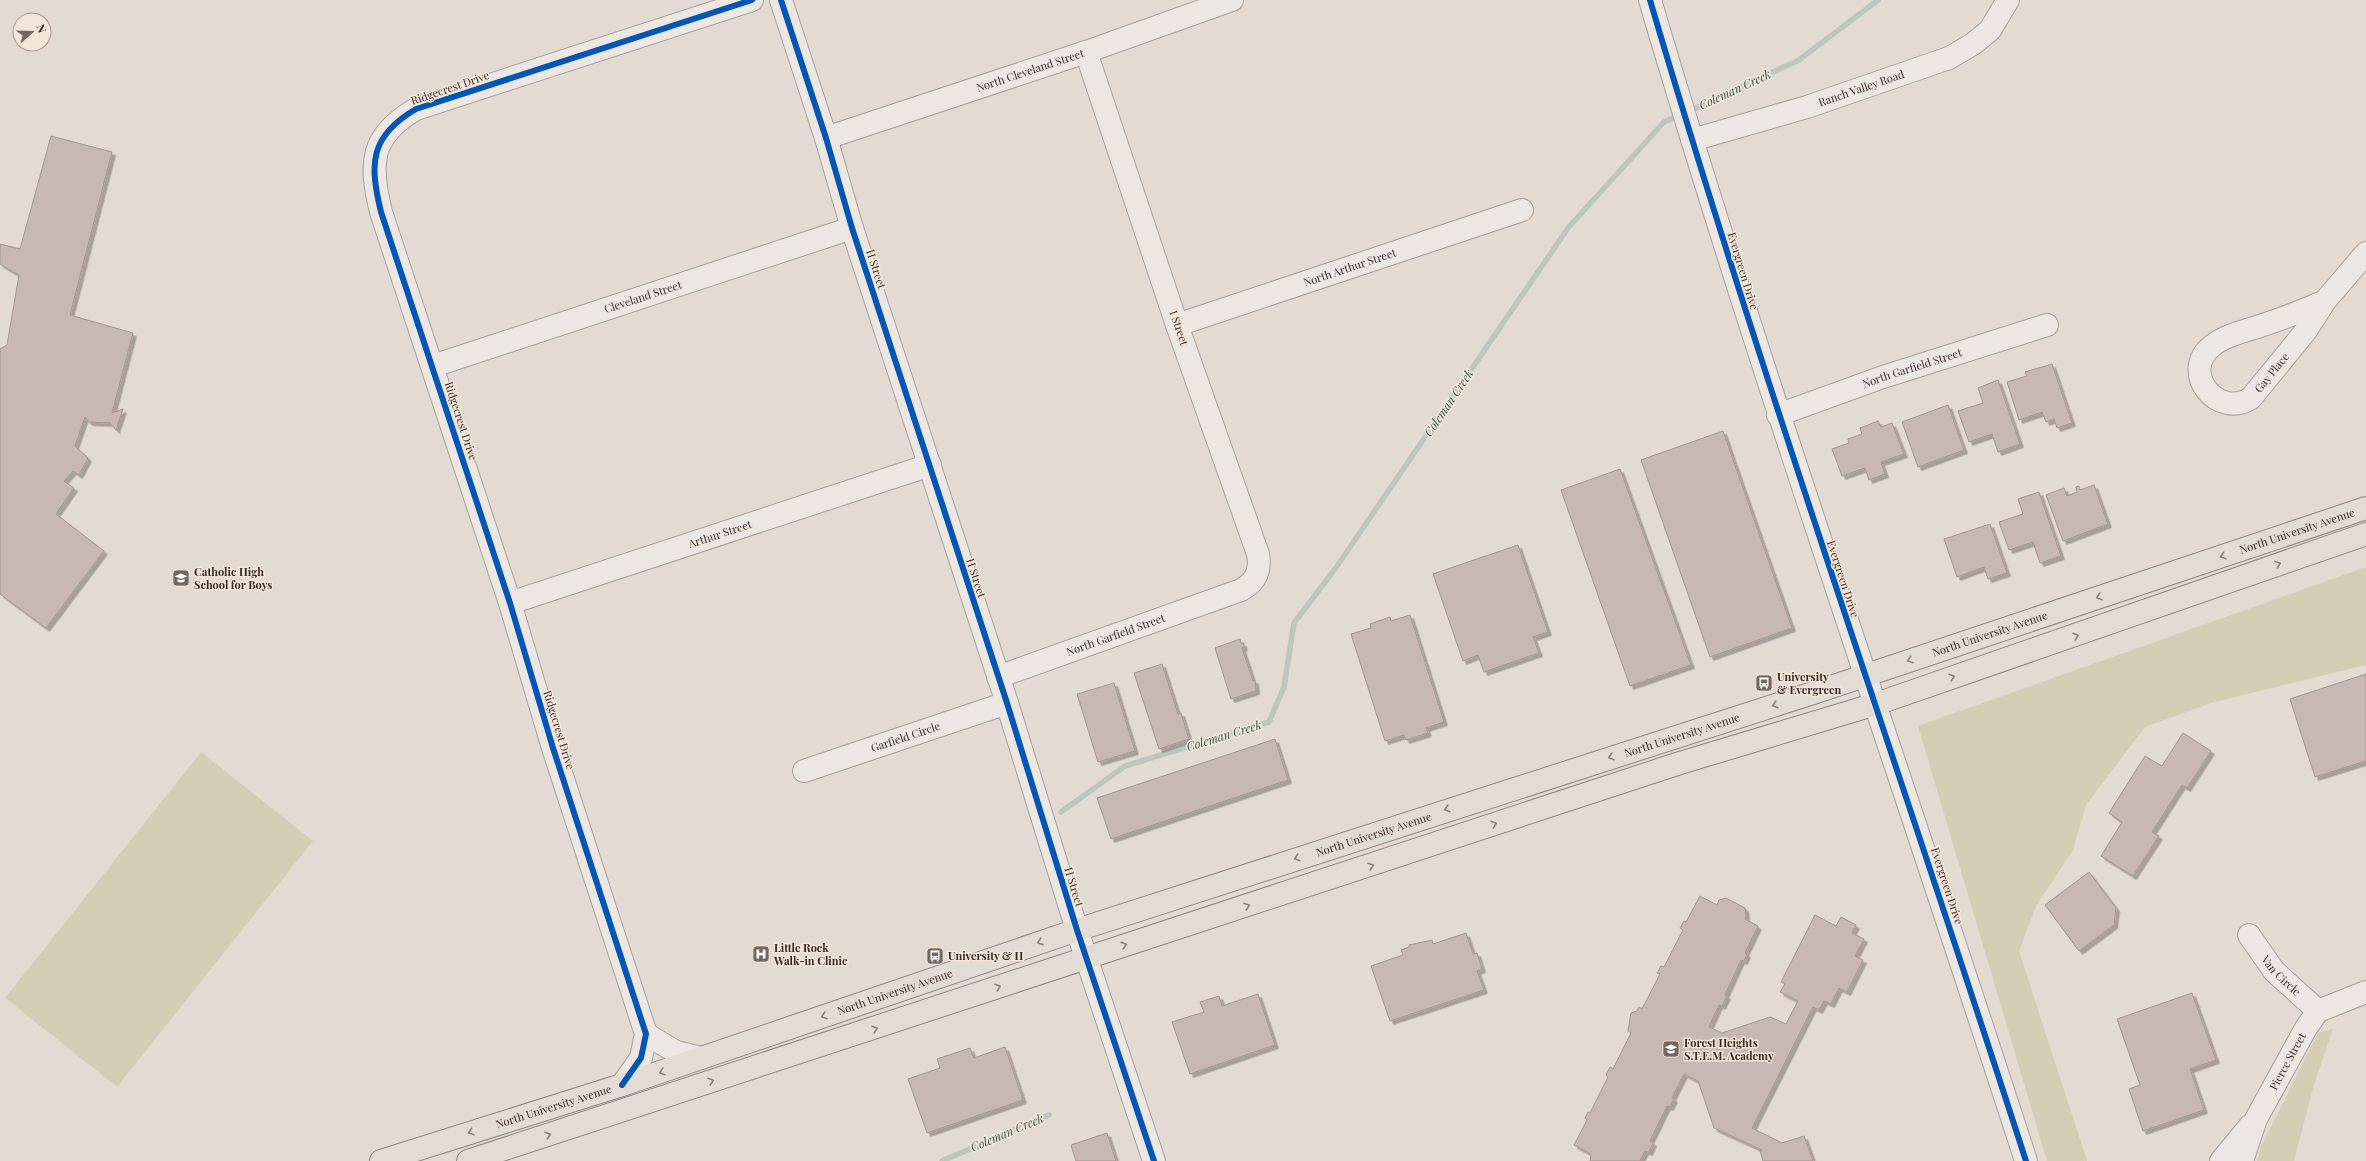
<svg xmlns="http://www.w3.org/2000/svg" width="2366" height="1161" font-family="'Playfair Display',serif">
<defs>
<filter id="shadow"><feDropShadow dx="3.5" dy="3.5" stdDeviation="0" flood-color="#0004"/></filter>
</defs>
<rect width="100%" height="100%" fill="#e3dad2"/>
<path fill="#d5ceb5" d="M2366,567V665L2214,702L2145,727L2086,805L2073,850L2036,906L2019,951L2087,1161H2047L1918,726Z
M201,752L313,841L117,1087L5,998Z
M2333,1029L2313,1088L2294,1161H2257L2261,1147L2318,1033Z"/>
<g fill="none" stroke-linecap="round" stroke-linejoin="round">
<path stroke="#bbc8bd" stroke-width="5.5" d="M1688,112L1799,60L1878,0
M1061,812L1125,766L1269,722L1284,687L1294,623L1335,569L1568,228L1664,122L1680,115
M942,1161L1049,1115"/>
</g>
<path fill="#c7b8b3" stroke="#a49691" filter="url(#shadow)" d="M51,136L112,152L70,315L133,333L112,413L123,409L116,430L110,423L89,422L85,417L75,446L88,458L79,475L73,471L64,481L74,488L56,514L104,551L46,628L0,594V349L7,345L19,275L0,264V244L20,249Z
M2052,364L2072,423L2057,428L2054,419L2046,422L2042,412L2019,420L2007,382L2027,376L2025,372Z
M1998,380L2020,444L1998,452L1992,434L1969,442L1958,411L1983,403L1978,388Z
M1948,405L1964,450L1918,467L1902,422Z
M1878,421L1881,427L1892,423L1904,454L1881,462L1885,474L1869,480L1865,468L1842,476L1832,449L1849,443L1848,439L1862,434L1860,428Z
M1723,431L1792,628L1710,657L1641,460Z
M1620,469L1691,665L1630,686L1561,490Z
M2094,485L2108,524L2063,541L2046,495L2064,488L2067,496L2077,492L2076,487L2079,486L2080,490Z
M2039,492L2061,556L2040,563L2033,542L2009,550L1999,522L2023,514L2018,499Z
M1990,524L2007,573L1988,579L1984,567L1957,577L1944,539Z
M1518,545L1548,632L1533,637L1539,653L1484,672L1478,655L1463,661L1433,574Z
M1410,615L1444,722L1426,728L1428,733L1406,740L1404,735L1385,741L1351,634L1371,628L1370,624L1390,617L1391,621Z
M1240,639L1241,643H1243L1244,647L1242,648L1253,681L1255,680L1256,691L1231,699L1215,648Z
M1162,664L1178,714L1181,713L1189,739L1159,749L1134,673Z
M2366,674V761L2315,777L2290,699Z
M1114,683L1135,751L1098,762L1077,694Z
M2183,733L2211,751L2187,788L2182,785L2152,832L2159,836L2133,876L2101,856L2122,822L2109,813L2145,756L2162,766Z
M1275,739L1288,780L1111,839L1097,798Z
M2089,872L2116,908L2114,925L2079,951L2045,905Z
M1700,896L1717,905L1719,900L1726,898L1745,908L1746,915L1745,919L1758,926L1745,953L1747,954L1744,961L1741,960L1725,995L1727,996L1722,1006L1719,1005L1709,1027L1722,1033L1770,1017L1786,1024L1798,1001L1780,992L1785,984L1781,982L1815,915L1836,926L1841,917L1856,925L1852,933L1864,939L1855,956L1863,960L1847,992L1839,988L1831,1004L1824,1001L1819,1010L1813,1007L1752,1128L1782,1143L1804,1136L1813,1161H1763L1760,1151L1762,1150L1714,1128L1698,1081L1684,1074L1672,1098L1674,1099L1670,1107L1667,1106L1650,1141L1653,1143L1649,1152L1645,1151L1640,1161H1590L1591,1154L1574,1145L1587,1120L1585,1118L1588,1112L1590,1113L1608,1077L1606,1075L1610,1067L1613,1069L1631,1033L1628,1031L1631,1013L1637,1011L1639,1007L1642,1009L1660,974L1657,973L1661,966L1664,967L1683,930L1680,928L1684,921L1686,922Z
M1466,933L1473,954L1477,953L1482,969L1477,971L1484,990L1390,1021L1371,966L1403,955L1401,950L1409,947V945L1432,940L1433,944Z
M2192,993L2216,1060L2190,1069L2204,1110L2143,1131L2129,1089L2140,1085L2117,1019Z
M1258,994L1275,1045L1190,1074L1172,1022L1204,1012L1200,1002L1219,996L1222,1006Z
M1005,1047L1023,1100L927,1133L908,1079L940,1068L937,1059L970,1048L974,1058Z
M1107,1133L1116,1161H1076L1071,1145Z"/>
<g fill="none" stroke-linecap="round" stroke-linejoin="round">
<g stroke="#a9a09a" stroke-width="24">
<g id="minor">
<path d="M781,0L826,138L852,228L1007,703L1077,930L1154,1161"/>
<path d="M1650,0C1765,390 1901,774 2026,1161"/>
<path id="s1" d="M826,138L1086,52L1232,0"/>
<path id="s2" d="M1692,140L1807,107L1949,58L1973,44L1990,30L2008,0"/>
<path id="s3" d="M2325,301C2305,310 2284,318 2263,325C2246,331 2225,335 2212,346C2179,372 2218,420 2251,398L2305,332L2325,301L2366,253"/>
<path id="s4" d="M1177,325L1522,210"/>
<path id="s5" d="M433,366L852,228"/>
<path id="s6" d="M1778,415L1883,377L2047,325"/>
<path id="s7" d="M510,603L930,465"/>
<path id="s8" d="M998,677L1241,590C1256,582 1261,571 1258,554L1177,325L1086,52"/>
<path id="s9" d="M804,771L1007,703"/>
<path id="s10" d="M2249,935L2274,971L2318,1011"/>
<path d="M646,1034L676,1052L701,1058"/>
<path d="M622,1085L641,1058L646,1034L553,748L510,603L381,212C369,163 370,136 416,109L752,0"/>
<path d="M2221,1161L2250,1126"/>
<path id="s11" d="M2242,1161L2256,1119L2306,1028L2318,1011L2366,992"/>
</g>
</g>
<g stroke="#8f8681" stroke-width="24">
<g id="major">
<path id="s12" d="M381,1161L622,1085L1077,930L1813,693L2366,508"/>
<path d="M468,1161L1680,763L1876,704L2366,534"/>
</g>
</g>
<use href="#minor" stroke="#ece7e2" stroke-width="22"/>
<use href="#major" stroke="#e3dcd5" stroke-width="22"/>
<g stroke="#f3e6d9" stroke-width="8">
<path id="cycleway" d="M781,0L826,138L852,228L1007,703L1077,930L1154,1161
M1650,0C1765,390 1901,774 2026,1161
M622,1085L641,1058L646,1034L553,748L510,603L381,212C369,163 370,136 416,109L752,0"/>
</g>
<use href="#cycleway" stroke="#0057b8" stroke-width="6"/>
</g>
<defs><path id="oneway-chevron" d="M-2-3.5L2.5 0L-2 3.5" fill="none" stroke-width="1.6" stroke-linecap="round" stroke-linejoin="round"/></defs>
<g stroke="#8e827c">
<use href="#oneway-chevron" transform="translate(2223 556) rotate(162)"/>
<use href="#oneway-chevron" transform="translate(2278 564) rotate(-20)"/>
<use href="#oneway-chevron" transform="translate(2099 597) rotate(161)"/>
<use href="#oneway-chevron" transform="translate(2076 636) rotate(-19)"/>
<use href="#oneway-chevron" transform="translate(1910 660) rotate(162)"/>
<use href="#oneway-chevron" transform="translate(1952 677) rotate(-18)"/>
<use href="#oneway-chevron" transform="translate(1775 705) rotate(162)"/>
<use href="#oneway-chevron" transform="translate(1611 757) rotate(162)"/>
<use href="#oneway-chevron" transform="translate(1447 809) rotate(162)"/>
<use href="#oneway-chevron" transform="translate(1494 824) rotate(-19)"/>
<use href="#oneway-chevron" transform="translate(1297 858) rotate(162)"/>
<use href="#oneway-chevron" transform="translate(1371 866) rotate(-19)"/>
<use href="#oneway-chevron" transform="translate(1247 906) rotate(-18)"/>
<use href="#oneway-chevron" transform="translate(1040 942) rotate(161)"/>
<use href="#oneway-chevron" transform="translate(1124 945) rotate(-18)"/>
<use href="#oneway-chevron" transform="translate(998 987) rotate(-19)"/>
<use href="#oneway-chevron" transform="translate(824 1016) rotate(161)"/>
<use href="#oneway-chevron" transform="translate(875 1029) rotate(-19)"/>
<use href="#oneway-chevron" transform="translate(662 1072) rotate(161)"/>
<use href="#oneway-chevron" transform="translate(711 1081) rotate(-18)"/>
<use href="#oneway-chevron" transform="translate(471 1132) rotate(162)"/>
<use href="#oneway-chevron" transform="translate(548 1135) rotate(-18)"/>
</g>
<defs>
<g id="school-square" transform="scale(0.9)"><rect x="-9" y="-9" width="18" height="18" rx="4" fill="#746660" stroke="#f3e6d9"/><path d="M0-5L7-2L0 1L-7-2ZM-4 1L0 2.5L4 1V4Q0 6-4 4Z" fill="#fff"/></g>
<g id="bus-square" transform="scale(0.9)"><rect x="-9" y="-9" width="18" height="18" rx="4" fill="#746660" stroke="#f3e6d9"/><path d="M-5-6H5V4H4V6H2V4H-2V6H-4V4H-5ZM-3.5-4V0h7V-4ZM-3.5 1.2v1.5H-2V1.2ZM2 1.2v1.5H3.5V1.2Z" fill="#fff"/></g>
<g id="hospital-square" transform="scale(0.9)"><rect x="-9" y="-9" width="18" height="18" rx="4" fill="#746660" stroke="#f3e6d9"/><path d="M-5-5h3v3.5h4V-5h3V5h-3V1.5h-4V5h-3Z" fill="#fff"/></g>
</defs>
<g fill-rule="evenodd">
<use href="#school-square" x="181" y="578"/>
<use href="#bus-square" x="1764" y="683"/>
<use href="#hospital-square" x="761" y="954"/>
<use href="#bus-square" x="935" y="956"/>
<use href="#school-square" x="1671" y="1049"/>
</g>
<g text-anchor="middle" stroke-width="3" stroke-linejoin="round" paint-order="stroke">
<g font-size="11" fill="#382722" stroke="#f3e6d9">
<text dy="4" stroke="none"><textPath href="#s1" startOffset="215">North Cleveland Street</textPath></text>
<text transform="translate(450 88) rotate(-19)" y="4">Ridgecrest Drive</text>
<text dy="4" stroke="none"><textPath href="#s2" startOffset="177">Ranch Valley Road</textPath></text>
<text dy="4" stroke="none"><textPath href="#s4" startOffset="182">North Arthur Street</textPath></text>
<text transform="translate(876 269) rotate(72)" y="4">H Street</text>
<text transform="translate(1743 271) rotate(73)" y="4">Evergreen Drive</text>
<text dy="4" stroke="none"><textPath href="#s5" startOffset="221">Cleveland Street</textPath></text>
<text transform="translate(1179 328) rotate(71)" y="4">I Street</text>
<text dy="4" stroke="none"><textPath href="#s6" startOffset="142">North Garfield Street</textPath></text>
<text dy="4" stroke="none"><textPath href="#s3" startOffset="254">Gay Place</textPath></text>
<text transform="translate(461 421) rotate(72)" y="4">Ridgecrest Drive</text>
<text dy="4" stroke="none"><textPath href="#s12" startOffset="2017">North University Avenue</textPath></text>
<text dy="4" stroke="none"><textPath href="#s7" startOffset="221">Arthur Street</textPath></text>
<text transform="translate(976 578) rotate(72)" y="4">H Street</text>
<text transform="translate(1843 579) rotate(72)" y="4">Evergreen Drive</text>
<text dy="4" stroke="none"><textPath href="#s12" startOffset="1693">North University Avenue</textPath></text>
<text dy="4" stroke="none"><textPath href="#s8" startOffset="125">North Garfield Street</textPath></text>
<text transform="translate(559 730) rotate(73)" y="4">Ridgecrest Drive</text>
<text dy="4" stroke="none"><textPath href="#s12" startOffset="1369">North University Avenue</textPath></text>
<text dy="4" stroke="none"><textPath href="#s9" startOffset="107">Garfield Circle</textPath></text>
<text dy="4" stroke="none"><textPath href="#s12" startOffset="1045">North University Avenue</textPath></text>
<text transform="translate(1947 886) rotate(72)" y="4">Evergreen Drive</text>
<text transform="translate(1074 887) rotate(73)" y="4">H Street</text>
<text dy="4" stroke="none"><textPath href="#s10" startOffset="52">Van Circle</textPath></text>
<text dy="4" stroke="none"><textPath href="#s12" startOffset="541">North University Avenue</textPath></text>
<text dy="4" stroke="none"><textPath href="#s11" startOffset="110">Pierce Street</textPath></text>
<text dy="4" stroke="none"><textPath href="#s12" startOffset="181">North University Avenue</textPath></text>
</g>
<g font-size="11" font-weight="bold" fill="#382722" stroke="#f3e6d9" text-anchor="start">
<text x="194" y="576">Catholic High<tspan x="194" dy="13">School for Boys</tspan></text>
<text x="1777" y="681">University<tspan x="1777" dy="13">&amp; Evergreen</tspan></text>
<text x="774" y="952">Little Rock<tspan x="774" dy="13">Walk-in Clinic</tspan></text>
<text x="948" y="960">University &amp; H</text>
<text x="1684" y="1047">Forest Heights<tspan x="1684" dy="13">S.T.E.M. Academy</tspan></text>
</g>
<g font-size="12" font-style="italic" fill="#32574c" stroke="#f3e6d9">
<text transform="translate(1735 90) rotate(-25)" y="4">Coleman Creek</text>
<text transform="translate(1449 403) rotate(-56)" y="4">Coleman Creek</text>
<text transform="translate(1224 736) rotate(-17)" y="4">Coleman Creek</text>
<text transform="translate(1007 1133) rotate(-23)" y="4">Coleman Creek</text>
</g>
</g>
<g transform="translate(32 32) rotate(70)"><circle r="19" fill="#f3e6d9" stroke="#a89a90"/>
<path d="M0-3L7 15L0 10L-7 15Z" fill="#746660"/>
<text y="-6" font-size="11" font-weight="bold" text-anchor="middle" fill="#382722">N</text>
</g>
</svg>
